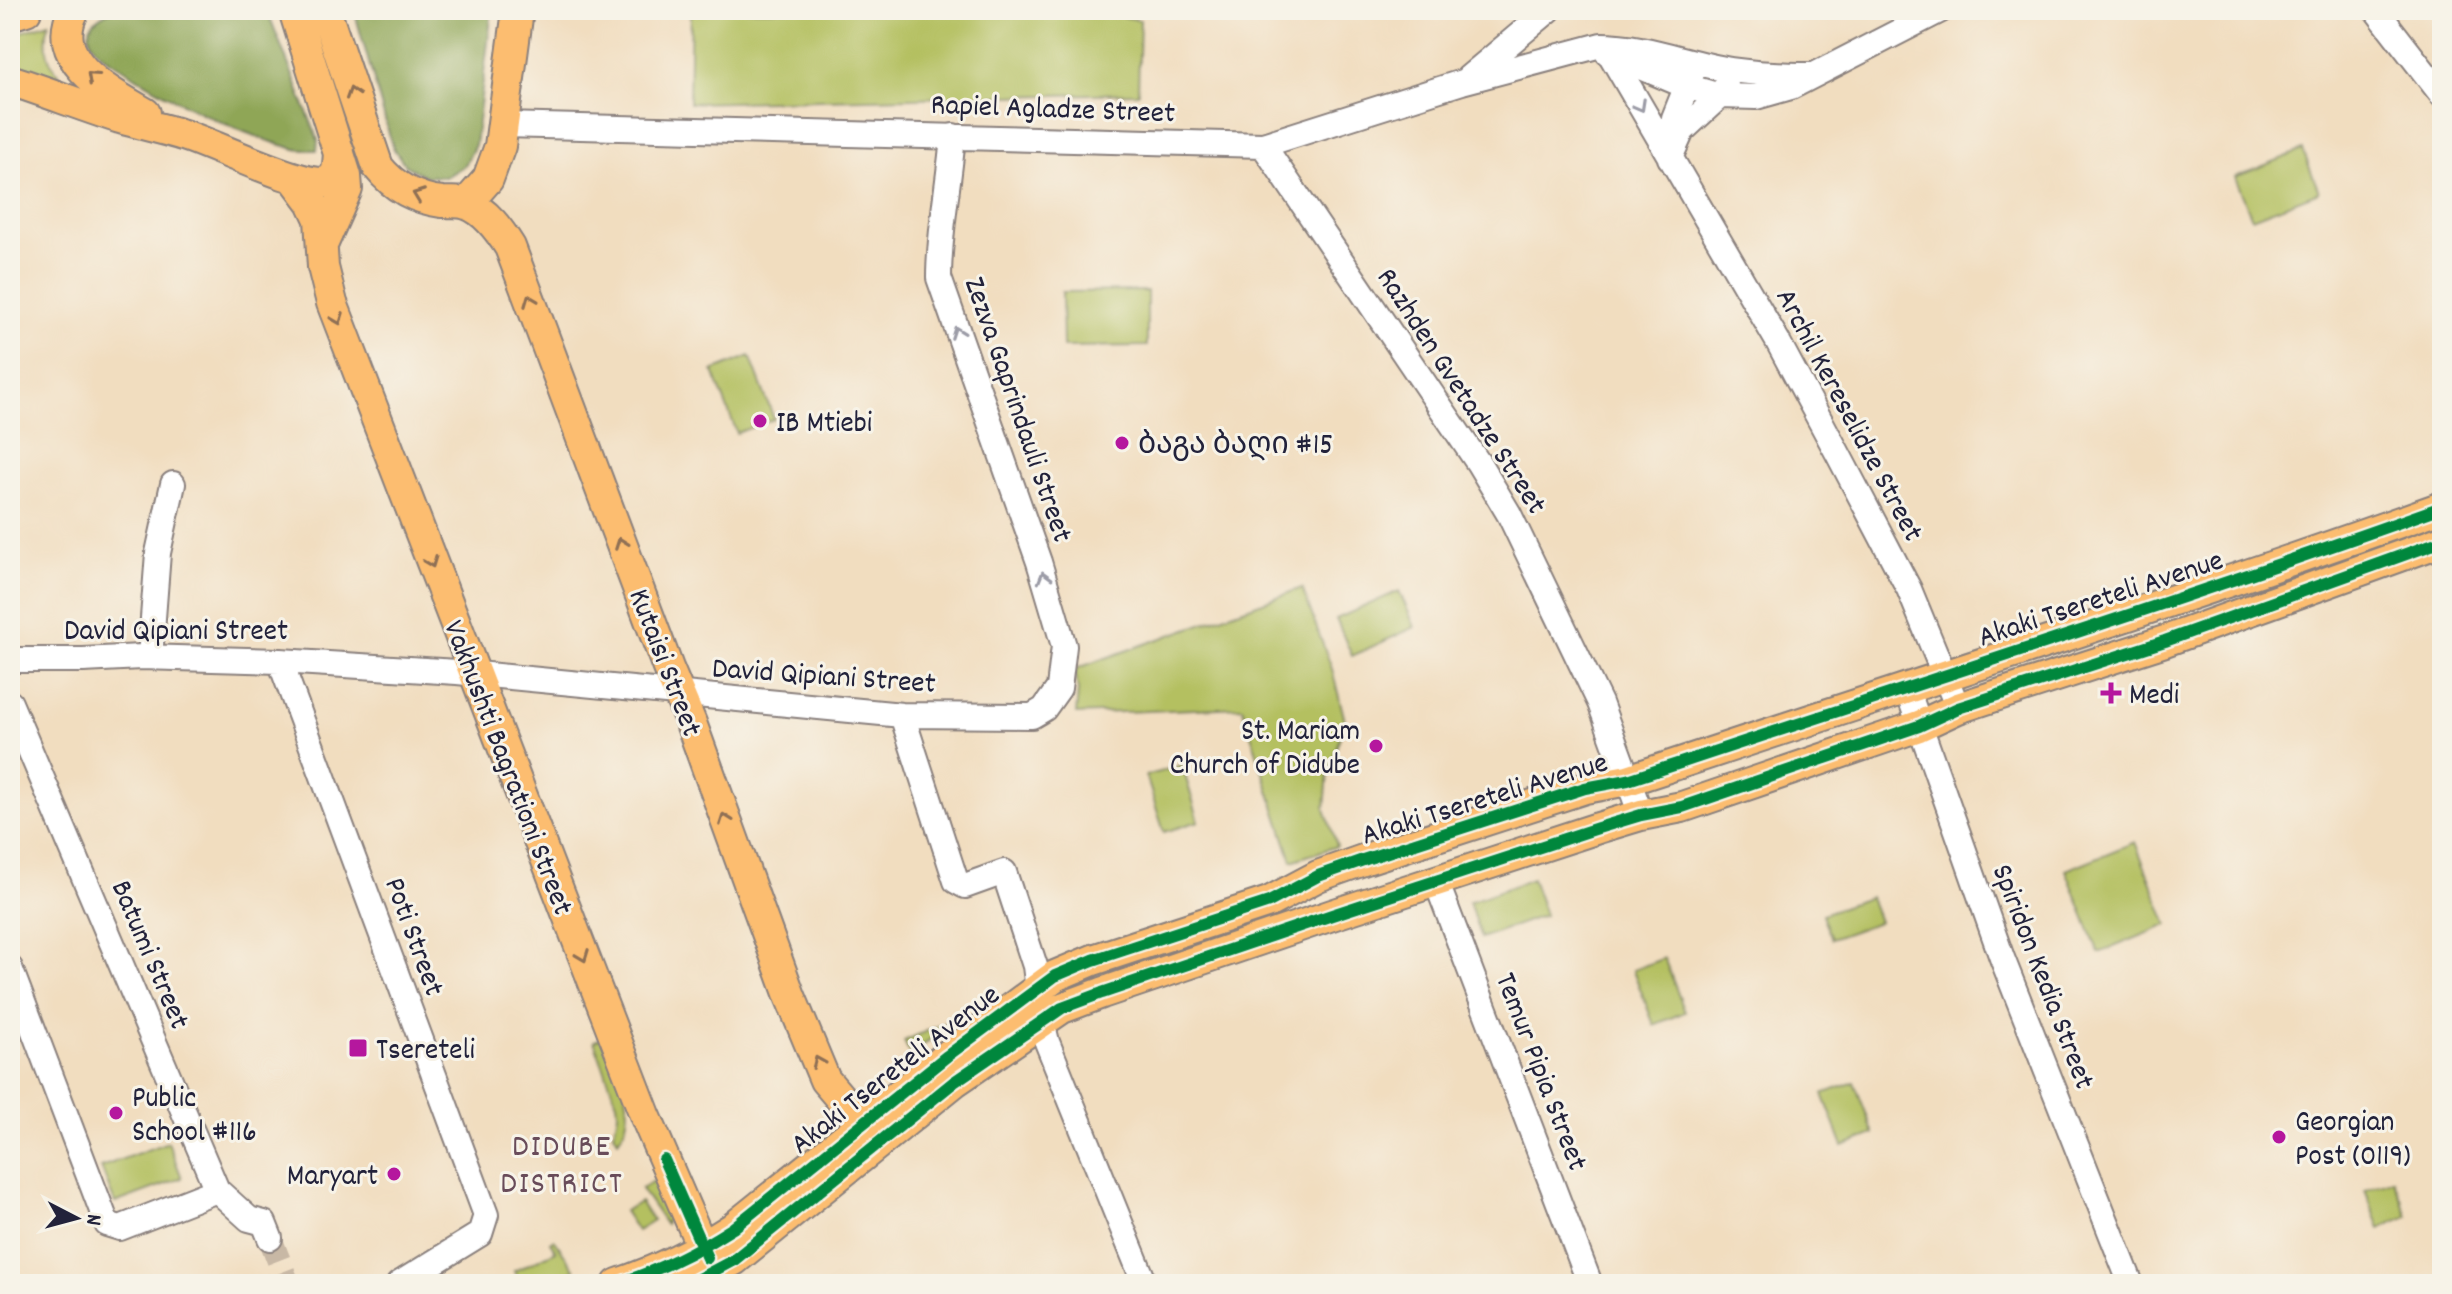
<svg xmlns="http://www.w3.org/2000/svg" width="2452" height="1294" font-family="Dekko,'Noto Sans Georgian',sans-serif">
<rect width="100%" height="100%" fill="#f7f3e8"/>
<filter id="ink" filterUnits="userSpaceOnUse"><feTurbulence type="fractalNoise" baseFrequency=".0125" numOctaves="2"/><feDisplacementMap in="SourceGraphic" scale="16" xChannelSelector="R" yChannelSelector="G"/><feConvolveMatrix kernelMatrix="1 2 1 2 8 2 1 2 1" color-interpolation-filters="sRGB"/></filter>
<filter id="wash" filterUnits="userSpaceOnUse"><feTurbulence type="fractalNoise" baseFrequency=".006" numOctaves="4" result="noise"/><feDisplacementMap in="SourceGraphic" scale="32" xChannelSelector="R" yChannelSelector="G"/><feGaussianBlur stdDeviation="1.8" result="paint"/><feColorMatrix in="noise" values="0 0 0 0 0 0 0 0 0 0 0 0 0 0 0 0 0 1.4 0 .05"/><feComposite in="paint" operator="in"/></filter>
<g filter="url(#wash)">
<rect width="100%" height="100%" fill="#f1ddbf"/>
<path fill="#b4c061" stroke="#6b714e" stroke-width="2" d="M691,10H1089L1140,20L1138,93L689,103Z
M49,23C42,50 49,66 67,85L10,68V36Z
M2303,150L2319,192L2252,218L2235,177Z
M1147,291V346L1063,347L1062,292Z
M750,356L774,419L737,433L713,371Z
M1302,588L1332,669L1345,721L1328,773L1325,809L1337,846L1292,861L1242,707L1076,714L1078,690L1075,669Z
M1399,591L1415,627L1352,656L1336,619Z
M1182,765L1199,821L1164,832L1146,776Z
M2135,842L2168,925L2099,953L2066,870Z
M1532,879L1545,915L1481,938L1469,902Z
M1870,897L1879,922L1831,939L1822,914Z
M1664,958L1685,1012L1654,1025L1633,970Z
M952,1020L911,1056L904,1041Z
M605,1037C616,1068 642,1110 618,1140L614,1133L618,1113L617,1103L594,1041Z
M1854,1082L1874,1134L1843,1146L1823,1094Z
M168,1142L182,1178L115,1203L101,1167Z
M2393,1179L2408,1216L2380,1228L2365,1190Z
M653,1181L669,1218L665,1224L641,1189Z
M640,1202L653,1221L637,1231L624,1211Z
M554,1239L575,1270L535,1284H520L514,1271L556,1251L550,1242Z"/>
<path fill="#8fa657" stroke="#586449" stroke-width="2" d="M113,10H267L318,140L317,150C309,150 300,151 292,148C238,133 176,103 129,72C117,65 102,57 94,46C81,28 97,16 113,10Z
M354,10H492L475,145L465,165L446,177L425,176L406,166L393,148Z"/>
</g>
<g filter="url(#ink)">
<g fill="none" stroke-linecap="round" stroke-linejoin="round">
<path stroke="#c8b8a5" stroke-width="24" stroke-dasharray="24 12" stroke-linecap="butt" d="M270,1238L288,1284"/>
<g stroke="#8a807d" stroke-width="28">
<path id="minor" d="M2376,10L2442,95
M1608,53L1686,86L1720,96L1756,97L1791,87L1941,10
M1610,54L1777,340L1837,452L1909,589L1958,708
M1468,78L1549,10
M504,125L1263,145L1462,82L1601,45C1646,45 1687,63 1731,70C1759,74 1786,75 1813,75
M1669,144L1674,118L1692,73
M1263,145L1479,464L1509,514L1600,703L1641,815
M1670,158L1682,131L1720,96L1726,86
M150,657L158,553L173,484
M10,660H83L141,657L280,661L457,672L902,715L1032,716L1044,709L1059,688L1064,646L1039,562L939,278C939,231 949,184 953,136
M280,661L486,1215L480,1234L399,1284
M1907,689L2002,958L2131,1284
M10,703L217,1190L249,1219L264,1223L270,1238
M902,715L956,881L965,886L1004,872L1035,966L1042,1021L1047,1042L1145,1284
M1436,881L1590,1284
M10,968L107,1224L120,1228L217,1190"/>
</g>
<g stroke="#8a807d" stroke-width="34">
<path id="major" d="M74,10C47,60 109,92 145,113
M294,10L346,176L347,189L323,243
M325,10L378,167C394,187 416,199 442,202C449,203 459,201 467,204C486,211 500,231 510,247L668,668L691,723L790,996L825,1080L848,1107L867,1119
M10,15L26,10
M10,80C47,92 83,106 120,118C140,124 160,128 180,134C210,142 300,188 325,182C339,179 338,164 339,152
M294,178L312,202L320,219L323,267L332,303L645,1115L709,1263
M466,204L488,179L500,146L518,10
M618,1284C659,1270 696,1252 733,1228L947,1056L1055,976L1093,960L1269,902L1318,876L1366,859L1585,788L1628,780L1668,767C1926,681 2186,599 2442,507
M689,1284L734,1260L954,1082L1062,1008L1102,993L1332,915L1598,828L1641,815L1682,807L1919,726L1958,708L2165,641L2442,541"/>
</g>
<use href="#minor" stroke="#fff" stroke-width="24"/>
<use href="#major" stroke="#fcbd6f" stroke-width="30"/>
<g stroke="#f7f3e8" stroke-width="17">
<path id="cycleway" d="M664,1160L707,1258
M618,1284C659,1270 696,1252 733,1228L947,1056L1055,976L1093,960L1269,902L1318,876L1366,859L1585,788L1628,780L1668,767C1926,681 2186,599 2442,507
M689,1284L734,1260L954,1082L1062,1008L1102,993L1332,915L1598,828L1641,815L1682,807L1919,726L1958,708L2165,641L2442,541"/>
</g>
<use href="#cycleway" stroke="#00873e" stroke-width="12"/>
</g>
<defs><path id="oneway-chevron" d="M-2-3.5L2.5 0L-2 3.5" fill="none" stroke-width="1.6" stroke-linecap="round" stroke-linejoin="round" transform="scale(2)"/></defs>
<g stroke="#8f7055">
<use href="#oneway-chevron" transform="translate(92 77) rotate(-138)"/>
<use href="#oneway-chevron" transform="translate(352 93) rotate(-108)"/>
<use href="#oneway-chevron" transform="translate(418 195) rotate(-159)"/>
<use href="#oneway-chevron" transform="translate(530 300) rotate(-111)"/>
<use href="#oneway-chevron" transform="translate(338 319) rotate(69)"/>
<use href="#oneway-chevron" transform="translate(621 543) rotate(-110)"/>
<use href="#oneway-chevron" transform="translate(431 562) rotate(69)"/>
<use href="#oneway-chevron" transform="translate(725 819) rotate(-110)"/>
<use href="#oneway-chevron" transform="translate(583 956) rotate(69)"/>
<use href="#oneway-chevron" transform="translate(818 1062) rotate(-113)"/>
</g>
<g stroke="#9c9ca7">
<use href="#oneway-chevron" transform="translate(1640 106) rotate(61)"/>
<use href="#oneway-chevron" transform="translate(957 332) rotate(-110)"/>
<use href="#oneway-chevron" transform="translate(1044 577) rotate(-106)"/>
</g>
</g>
<g fill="#b5179e" stroke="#f7f3e8" stroke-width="3">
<circle cx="760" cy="421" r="8"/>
<circle cx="1122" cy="443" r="8"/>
<path d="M2107 681h8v8h8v8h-8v8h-8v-8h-8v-8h8z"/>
<circle cx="1376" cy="746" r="8"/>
<rect x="348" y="1038" width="20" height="20" rx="4"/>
<circle cx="116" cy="1113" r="8"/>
<circle cx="2279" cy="1137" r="8"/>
<circle cx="394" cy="1174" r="8"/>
</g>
<g text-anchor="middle" stroke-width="6" stroke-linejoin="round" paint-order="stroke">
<g font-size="30" fill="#22223b" stroke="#f7f3e8">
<text transform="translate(1053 107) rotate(2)" y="10">Rapiel Agladze Street</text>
<text transform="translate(1463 390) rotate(57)" y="10">Razhden Gvetadze Street</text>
<text transform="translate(1020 409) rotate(71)" y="10">Zezva Gaprindauli Street</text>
<text transform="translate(1851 414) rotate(62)" y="10">Archil Kereselidze Street</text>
<text transform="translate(2100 597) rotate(-18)" y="10">Akaki Tsereteli Avenue</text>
<text x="176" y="639">David Qipiani Street</text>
<text transform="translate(667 662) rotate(69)" y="10">Kutaisi Street</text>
<text transform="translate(824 674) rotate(4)" y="10">David Qipiani Street</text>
<text transform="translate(510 767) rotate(69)" y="10">Vakhushti Bagrationi Street</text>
<text transform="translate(1484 797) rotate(-17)" y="10">Akaki Tsereteli Avenue</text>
<text transform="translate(416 936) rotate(70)" y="10">Poti Street</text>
<text transform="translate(152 954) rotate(67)" y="10">Batumi Street</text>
<text transform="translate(2045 976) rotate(69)" y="10">Spiridon Kedia Street</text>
<text transform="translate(894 1068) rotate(-38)" y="10">Akaki Tsereteli Avenue</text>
<text transform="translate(1543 1071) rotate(69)" y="10">Temur Pipia Street</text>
</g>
<g font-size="30" fill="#22223b" stroke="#f7f3e8" text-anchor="start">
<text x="776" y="431">IB Mtiebi</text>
<text x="1138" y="453">ბაგა ბაღი #15</text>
<text x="2129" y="703">Medi</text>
<text x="1360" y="739" text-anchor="end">St. Mariam<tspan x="1360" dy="34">Church of Didube</tspan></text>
<text x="376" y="1058">Tsereteli</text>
<text x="132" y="1106">Public<tspan x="132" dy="34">School #116</tspan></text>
<text x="2295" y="1130">Georgian<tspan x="2295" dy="34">Post (0119)</tspan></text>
<text x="378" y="1184" text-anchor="end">Maryart</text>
</g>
<g font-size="32" letter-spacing="2" fill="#694c5a" stroke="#f7f3e8">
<text x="562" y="1155">DIDUBE<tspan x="562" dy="37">DISTRICT</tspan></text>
</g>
</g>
<rect width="2452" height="1294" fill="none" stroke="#f7f3e8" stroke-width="40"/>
<g transform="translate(76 1218) rotate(96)" stroke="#f7f3e8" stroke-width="6" paint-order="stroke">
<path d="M0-6L14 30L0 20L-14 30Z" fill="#22223b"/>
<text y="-12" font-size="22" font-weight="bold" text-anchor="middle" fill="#22223b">N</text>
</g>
</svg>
